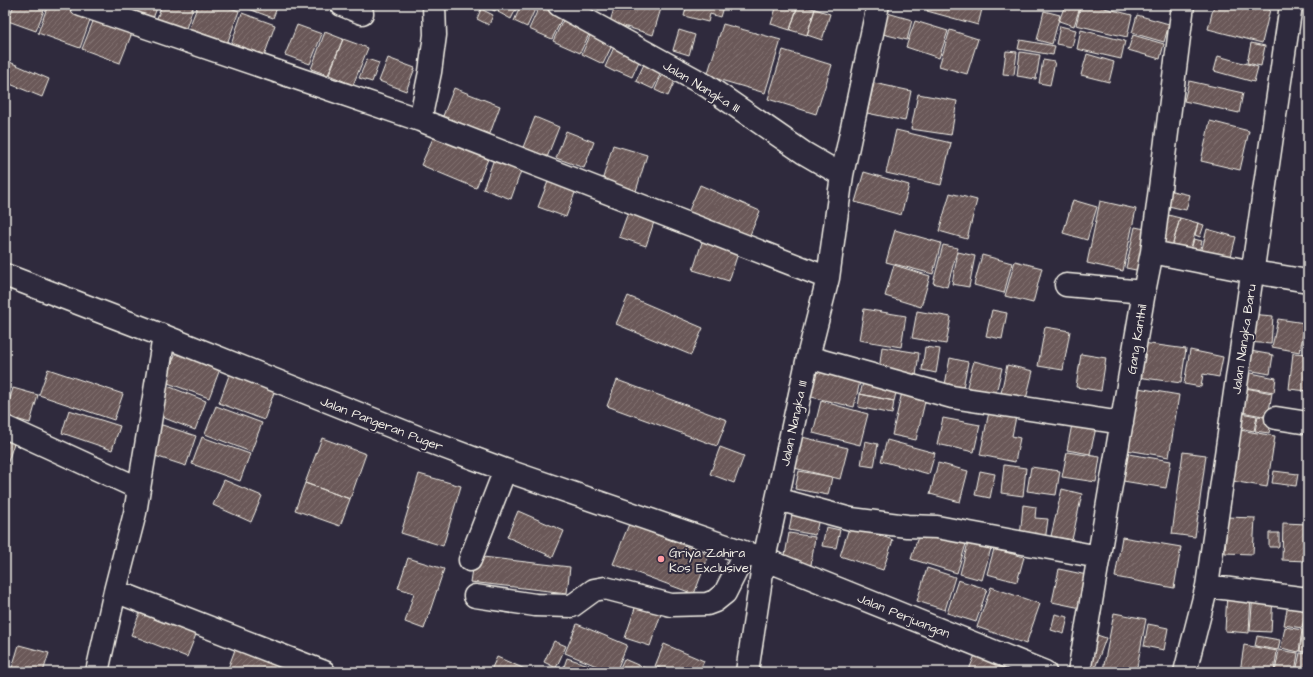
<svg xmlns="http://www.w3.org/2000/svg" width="1313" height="677" font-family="'Architects Daughter',sans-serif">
<defs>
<pattern id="building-hatch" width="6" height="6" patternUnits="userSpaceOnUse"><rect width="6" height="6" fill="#6b5958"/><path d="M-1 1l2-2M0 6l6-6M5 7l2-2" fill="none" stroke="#817170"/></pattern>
</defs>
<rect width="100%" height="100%" fill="#2f2a3d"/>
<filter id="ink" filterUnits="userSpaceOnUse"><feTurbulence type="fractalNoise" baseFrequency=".025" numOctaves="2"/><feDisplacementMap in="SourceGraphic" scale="8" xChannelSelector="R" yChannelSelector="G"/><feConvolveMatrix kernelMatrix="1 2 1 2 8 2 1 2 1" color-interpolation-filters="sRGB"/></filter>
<g filter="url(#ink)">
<path fill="url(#building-hatch)" stroke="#f4f1e8" d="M5,5H10L5,19Z
M14,5H46L36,31L8,21Z
M48,5H68L92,14L80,48L38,33Z
M114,5H158L151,24Z
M162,5H194L183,37L154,26Z
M198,5H222L239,11L224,52L185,38Z
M238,5H278L273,18Z
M481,5H497L495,11Z
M501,5H518L511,19L498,12Z
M521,5H537L527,27L514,21Z
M540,5H544L564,14L552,39L529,29Z
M575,5H596L593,12Z
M615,5H662L653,35L610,22Z
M687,5H715L723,7L720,17L710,14L708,22L684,16Z
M777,5H798L790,30L771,24Z
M798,5L815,9L807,35L790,30Z
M929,5H983L978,25L927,11Z
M1065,5H1073L1080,7L1074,26L1059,21Z
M1081,5H1093L1132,15L1127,37L1076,25Z
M1214,5H1271L1262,43L1208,29Z
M1299,5H1308V10L1298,9Z
M481,9L493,15L489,25L477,19Z
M815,9L830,14L822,40L807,35Z
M1044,11L1060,15L1052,44L1037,40Z
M884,12L912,20L907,40L879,33Z
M242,13L275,25L261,65L228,53Z
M96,14L134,28L120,63L82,49Z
M566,14L593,26L580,53L553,41Z
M1137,15L1169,24L1164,42L1132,33Z
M915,21L948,31L939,58L906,47Z
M723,24L781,40L765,93L707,76Z
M297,25L322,34L310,64L285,55Z
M1060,26L1076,30L1072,47L1056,44Z
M593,29L615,39L603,64L582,54Z
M679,30L695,35L689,55L673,50Z
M950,30L978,39L967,74L939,66Z
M1081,30L1125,41L1121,59L1077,49Z
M325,32L343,39L328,75L311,69Z
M1133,35L1164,44L1160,59L1128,50Z
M343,39L368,48L353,85L329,75Z
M1020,40L1055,46L1053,55L1018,49Z
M1251,43L1265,46L1261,66L1247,63Z
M615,45L641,57L632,77L616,70L615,72L605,67Z
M783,50L832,65L816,114L768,99Z
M1006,51L1017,52L1014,75L1003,74Z
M1020,52L1040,55L1036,79L1017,76Z
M1087,54L1114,62L1109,82L1081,75Z
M1218,56L1258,67L1254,82L1214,71Z
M388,58L415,68L406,91L379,81Z
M367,59L379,63L372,82L359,78Z
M5,60L49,79L42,97L5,82Z
M646,60L663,69L653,89L636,81Z
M1043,60L1055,62L1050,85L1039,83Z
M664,69L678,74L668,96L655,90Z
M1189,81L1243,93L1239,113L1184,101Z
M874,83L911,91L905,121L867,113Z
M454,88L500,106L488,139L441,121Z
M918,94L957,101L951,135L911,129Z
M535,117L559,127L546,160L522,150Z
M1210,121L1249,131L1240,170L1201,161Z
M896,130L951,143L941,185L886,173Z
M566,131L594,142L584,168L556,158Z
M434,136L488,159L476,188L421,165Z
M613,145L647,155L636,191L602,181Z
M494,159L522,168L511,199L483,189Z
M864,172L909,185L901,215L855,202Z
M549,179L576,190L566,217L538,207Z
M700,185L760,211L747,242L686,217Z
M1168,190L1190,195L1186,210L1164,205Z
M950,193L977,200L967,239L939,231Z
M1073,200L1097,207L1087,240L1063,233Z
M1100,201L1136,209L1123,271L1087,263Z
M630,207L656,216L646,246L619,237Z
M1164,214L1180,218L1172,247L1157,242Z
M1180,218L1198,223L1190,251L1172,247Z
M1198,223L1204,225L1200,237L1195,235Z
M1135,227L1150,230L1141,271L1126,268Z
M1207,229L1236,237L1230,260L1201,253Z
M895,230L941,243L933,274L886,262Z
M703,239L739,250L729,281L693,270Z
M1194,239L1202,241L1199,252L1191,250Z
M943,245L958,248L947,287L933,283Z
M958,252L975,256L969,287L952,284Z
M982,255L1012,263L1004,293L974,285Z
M1015,261L1042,268L1033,303L1005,296Z
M894,265L930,276L921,307L885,296Z
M628,296L703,328L691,355L616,324Z
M864,309L906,316L901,347L859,340Z
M992,310L1007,313L1002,339L986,336Z
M917,311L951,317L946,344L912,338Z
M1250,314L1273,316L1271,344L1248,342Z
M1278,319L1305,323L1300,352L1272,347Z
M1045,327L1070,331L1063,370L1038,366Z
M1143,343L1186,349L1181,383L1137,377Z
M882,347L919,353L916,376L879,371Z
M925,347L940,349L936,373L922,370Z
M1190,350L1223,357L1219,377L1203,374L1201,387L1184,384Z
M1245,350L1273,355L1270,374L1242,369Z
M176,352L220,369L209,398L165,382Z
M1293,353L1308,354V391L1289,389Z
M1081,354L1106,358L1101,391L1076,387Z
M950,358L968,362L962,393L944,390Z
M974,361L1002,368L994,401L965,394Z
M814,362L862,373L854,407L807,396Z
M1007,365L1033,371L1026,399L1001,393Z
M48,369L123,394L114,420L39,395Z
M231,370L276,387L264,420L219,403Z
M1246,372L1276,378L1274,392L1243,387Z
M864,379L898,385L894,401L860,394Z
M617,380L727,420L717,446L607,406Z
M165,385L206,401L195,430L154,414Z
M1240,387L1272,393L1268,417L1236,411Z
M13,388L38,395L30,423L5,416Z
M903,388L927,393L916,440L892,435Z
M1138,388L1179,395L1169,457L1127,450Z
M860,394L894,401L892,414L858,407Z
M821,401L868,414L860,445L813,433Z
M216,406L262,423L251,452L205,434Z
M990,407L1017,412L1012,436L1020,438L1015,462L980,455Z
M69,410L120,426L112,450L62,433Z
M1236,412L1257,416L1254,431L1233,427Z
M1258,416L1272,418L1269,433L1255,431Z
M943,418L980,425L974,452L937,444Z
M1073,419L1097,423L1090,454L1067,450Z
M156,423L196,436L186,466L146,453Z
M1234,429L1275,436L1267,487L1226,480Z
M5,437L15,440L5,471Z
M202,437L250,454L240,481L192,464Z
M802,437L848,448L840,479L794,468Z
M322,438L366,454L350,499L305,483Z
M887,440L935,453L929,474L881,461Z
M865,441L878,444L874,467L861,465Z
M720,447L744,456L734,483L710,474Z
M1067,452L1100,457L1096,482L1062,477Z
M1183,452L1206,455L1195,537L1172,534Z
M1128,454L1171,461L1166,488L1123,481Z
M938,463L968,471L960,502L930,494Z
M1004,465L1026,468L1023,496L1001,493Z
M1031,467L1060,471L1056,495L1027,491Z
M799,471L832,477L828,495L795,489Z
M980,471L995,474L990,498L975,495Z
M1274,471L1298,474L1296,486L1272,483Z
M419,474L461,486L443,546L401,533Z
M224,480L262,496L251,522L213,505Z
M305,483L350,499L340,526L295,510Z
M1062,489L1082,494L1072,540L1051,536Z
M1023,505L1036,507L1035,518L1048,519L1045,541L1020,538Z
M793,509L820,515L815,535L789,530Z
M518,511L564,531L553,557L507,537Z
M1227,517L1255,518L1253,554L1225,553Z
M1283,523L1308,524L1307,561L1282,560Z
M629,524L709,555L694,594L613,564Z
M850,525L893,540L883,570L840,556Z
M826,527L840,530L836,548L822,546Z
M920,530L966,544L957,573L911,559Z
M789,533L815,537L811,565L784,561Z
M1269,533H1279V547H1269Z
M1122,537L1181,547L1174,588L1115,577Z
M969,539L992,545L982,580L960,574Z
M994,549L1024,557L1017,582L987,574Z
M474,556L570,567L567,593L470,582Z
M408,558L444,569L424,629L405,622L414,593L398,588Z
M927,568L955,577L945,610L917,601Z
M1059,569L1087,575L1081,608L1052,602Z
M958,580L987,589L976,622L947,613Z
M991,587L1040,604L1026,644L977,627Z
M1227,592L1251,593L1249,633L1225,631Z
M1253,594L1273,596L1271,632L1250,631Z
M638,599L663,608L650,646L625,638Z
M1288,604L1306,608L1302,628L1284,625Z
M141,610L197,632L187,657L131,635Z
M1114,613L1146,619L1136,672H1112L1103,670Z
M1055,614L1068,617L1064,634L1051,630Z
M1304,621H1308V653L1300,651Z
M577,624L627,645L616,672H611L565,653Z
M1148,624L1168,628L1164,650L1144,646Z
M1285,627L1302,630L1299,652L1281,648Z
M1094,634L1106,638L1095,668L1084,664Z
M1257,636L1280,640L1278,650L1255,646Z
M554,641L566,646L556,668L544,662Z
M664,644L704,661L699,672H669L655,666Z
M19,645L49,653L43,672H24L12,668Z
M1244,645L1277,651L1274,672H1240Z
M236,647L305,672H230L227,671Z
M1279,650L1298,653L1295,672H1275Z
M1300,653L1308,654V672H1296Z
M975,655L1014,672H968Z
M497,657L532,672H490Z
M567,658L589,665L586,672H562Z
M624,659L654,672H618Z"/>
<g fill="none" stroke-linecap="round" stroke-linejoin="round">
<g stroke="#f4f1e8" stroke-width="25">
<path id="minor" d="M81,5L420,120L828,278
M342,5L362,13
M559,5L707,86L804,153L842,175
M420,120L430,72L435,35L434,5
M1152,252L1253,272L1308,281
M5,275L164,336L425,440L505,470L764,559L1045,672
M1066,285L1144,292
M808,357L952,397L1122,423
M1276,418L1308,423
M5,427L138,488
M777,499L851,519L907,526L937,527L1099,557
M470,560L505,470
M1207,586L1308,599
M115,591L324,672
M475,596L535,605L572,606L594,590L605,588L671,605L707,604L715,601L725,593L745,553
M97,672L115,591L135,513L164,336
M747,672L764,559L808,357L828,278L842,175L878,5
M1079,672L1144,292L1152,252L1183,5
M1185,672L1207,586L1291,5"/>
</g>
<use href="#minor" stroke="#2f2a3d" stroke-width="22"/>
</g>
</g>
<circle fill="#ff9aa2" stroke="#2f2a3d" stroke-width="1.5" cx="661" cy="559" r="4"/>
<g text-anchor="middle" stroke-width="4" stroke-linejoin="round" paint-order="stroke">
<g font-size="13" fill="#f4f1e8" stroke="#2f2a3d">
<text transform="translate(702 86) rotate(31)" y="5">Jalan Nangka III</text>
<text transform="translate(1136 339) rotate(-81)" y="5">Gang Kanthil</text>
<text transform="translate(1243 339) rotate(-82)" y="5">Jalan Nangka Baru</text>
<text transform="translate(382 423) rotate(21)" y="5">Jalan Pangeran Puger</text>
<text transform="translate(793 423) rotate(-78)" y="5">Jalan Nangka III</text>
<text transform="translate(904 615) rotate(22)" y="5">Jalan Perjuangan</text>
</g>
<g font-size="13" fill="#f4f1e8" stroke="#2f2a3d" text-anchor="start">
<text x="669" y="557">Griya Zahira<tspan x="669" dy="15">Kos Exclusive</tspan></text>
</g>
</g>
<rect width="1313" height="677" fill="none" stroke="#2f2a3d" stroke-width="20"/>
<rect x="10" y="10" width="1293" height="657" fill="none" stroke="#f4f1e8" stroke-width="1.5" filter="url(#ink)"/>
</svg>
